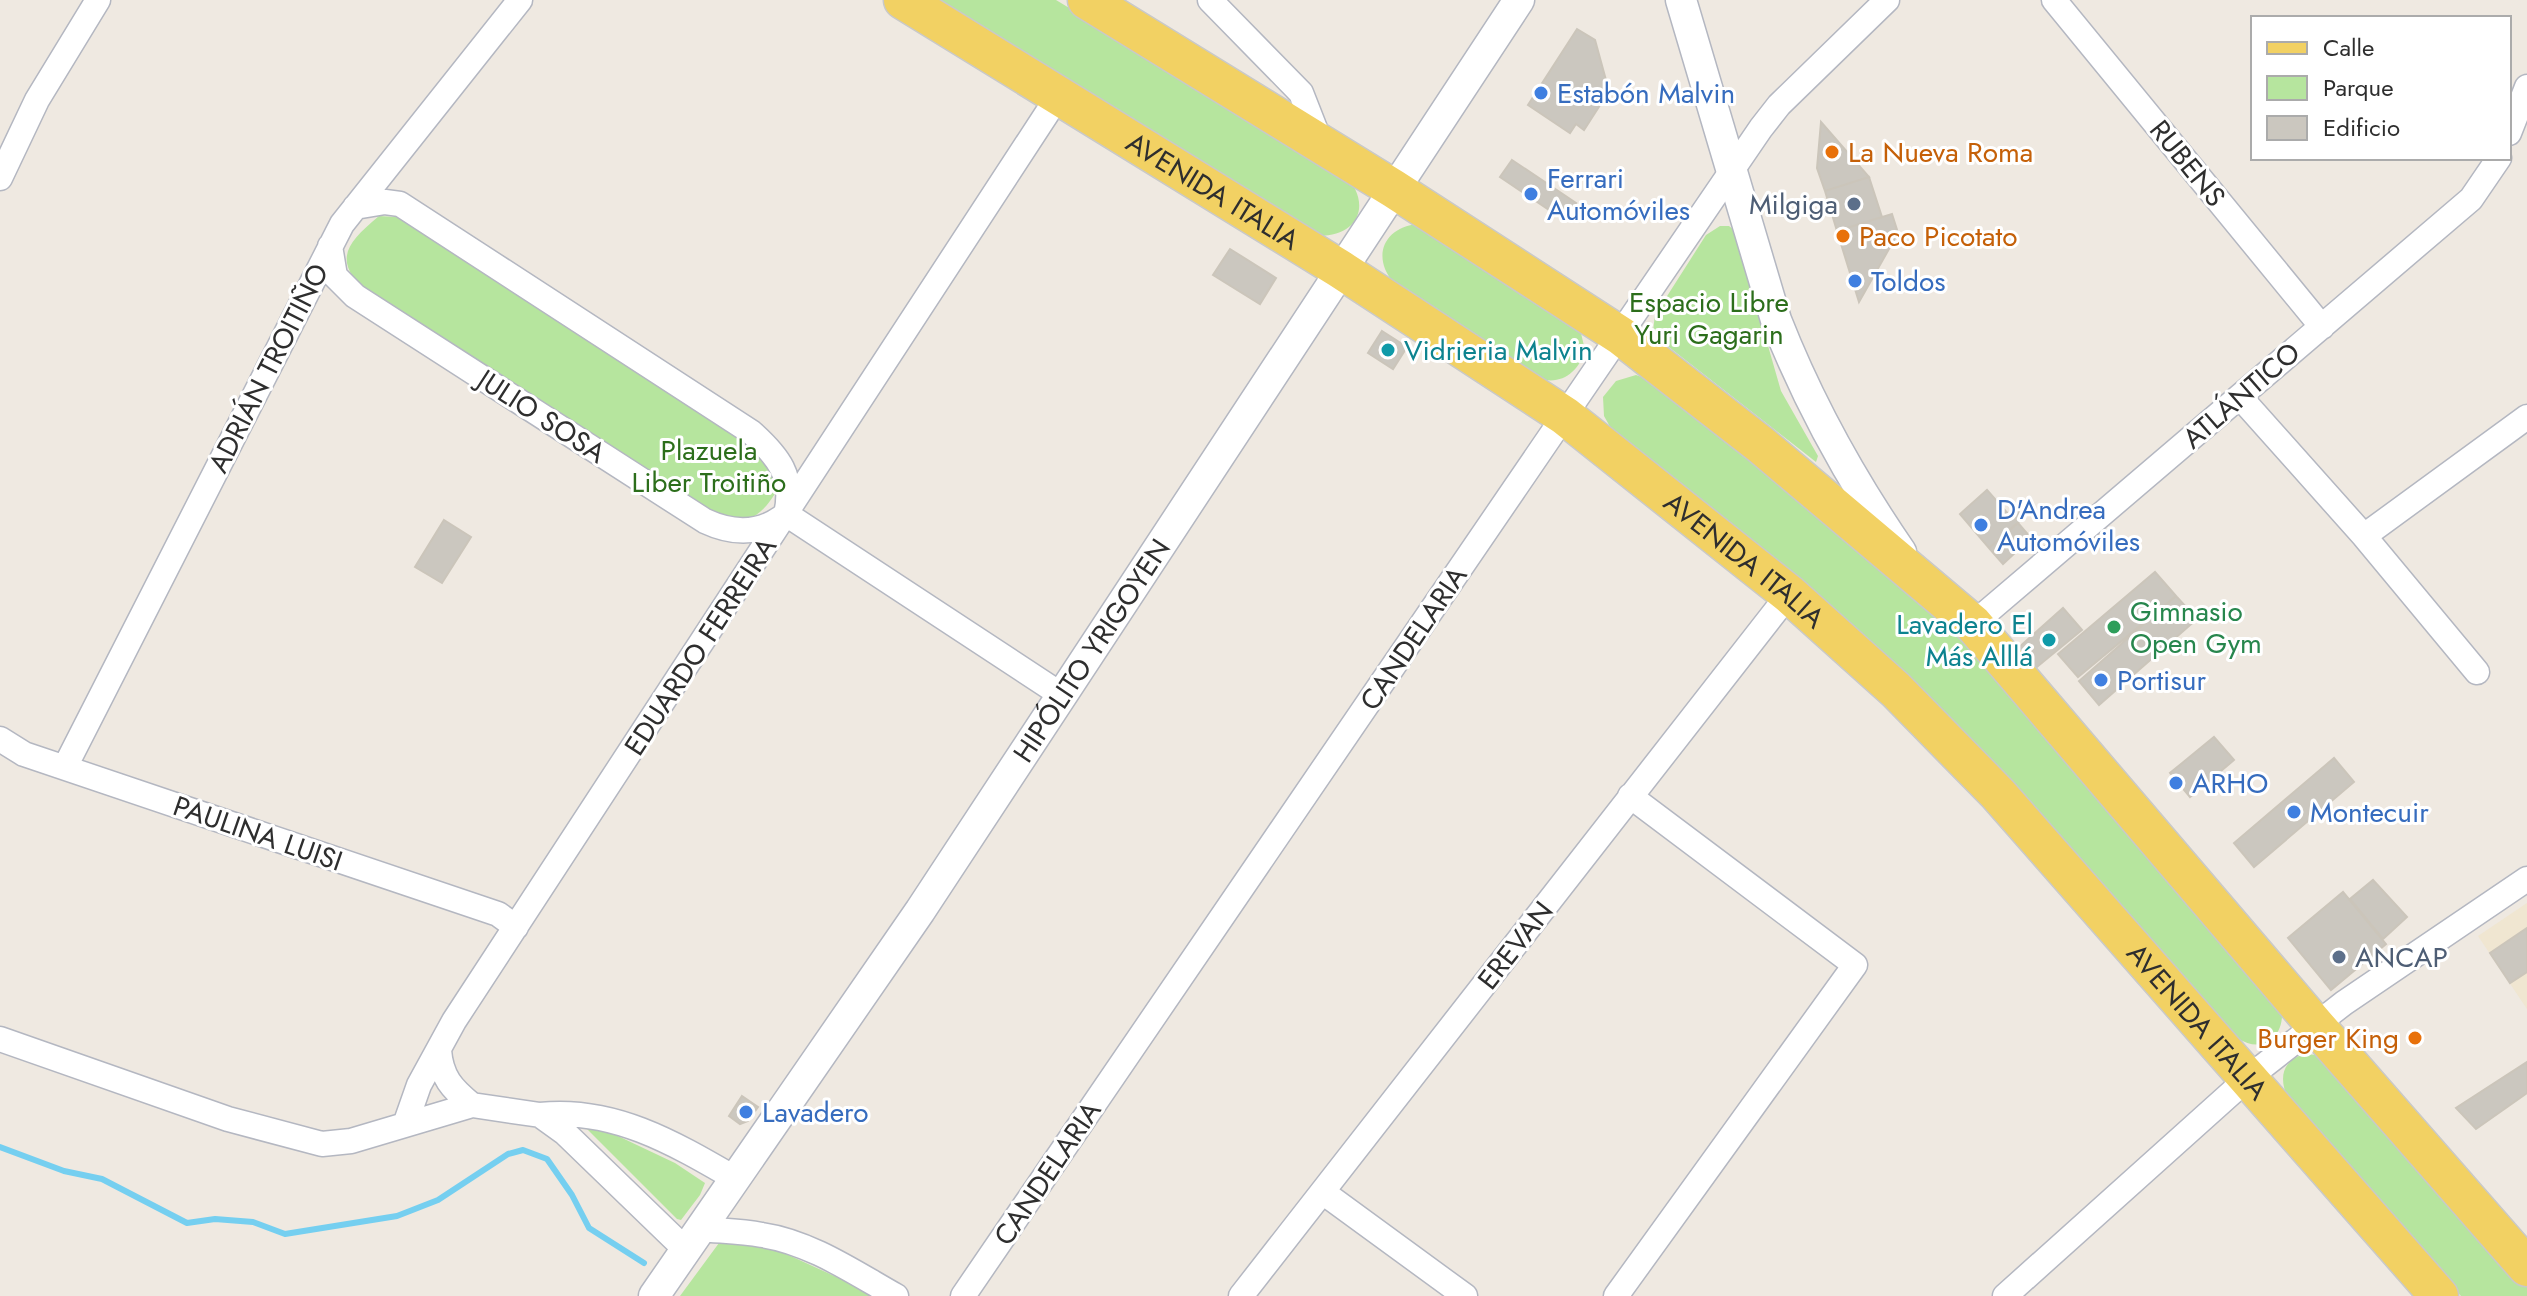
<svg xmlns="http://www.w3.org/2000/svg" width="2527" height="1296" font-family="Jost,sans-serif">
<rect width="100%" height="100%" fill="#efe9e1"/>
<path fill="#f0e6d1" d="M2527,903V1009L2478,936Z"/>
<path fill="#b6e59e" d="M931,0H1056L1343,173C1372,201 1361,236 1319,236Z
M379,216L396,217L413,226L768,455L779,487C766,510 754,522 727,525L372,298C333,262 342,247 379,216Z
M1418,224L1580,329L1585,350C1579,371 1563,385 1540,379L1394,283C1371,257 1384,227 1418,224Z
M1720,226H1729L1735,231L1781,391L1818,456L1816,462L1665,344L1653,331L1655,315L1706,235Z
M1636,375L1658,383L1962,634L2282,1013C2283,1039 2260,1054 2238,1038L1613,432L1604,416L1603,397L1616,381Z
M2304,1054L2317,1055L2527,1287V1296H2461L2289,1101C2279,1080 2280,1062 2304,1054Z
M601,1128L675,1163L705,1183L700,1195L681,1220L677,1219L587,1129Z
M743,1242L771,1247L878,1296H680L719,1243Z"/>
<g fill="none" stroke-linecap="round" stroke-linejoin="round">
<path stroke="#75cff0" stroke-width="6" d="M0,1147L64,1171L102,1179L187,1223L215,1219L253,1222L285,1234L397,1216L438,1200L508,1154L523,1150L547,1159L572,1195L589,1228L644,1263"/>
</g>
<path fill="#cbc7bf" stroke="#cbc5ba" stroke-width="2" d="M1577,29L1595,40L1609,91L1584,130L1576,124L1570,133L1528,105Z
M1821,122L1869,177L1825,191L1817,168Z
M1512,160L1576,203L1564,220L1500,177Z
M1869,177L1882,217L1837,231L1825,191Z
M1892,214L1898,233L1859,302L1837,231Z
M1230,249L1276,278L1260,304L1213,275Z
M1382,331L1407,347L1393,369L1368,353Z
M1987,490L2010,516L2025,504L2031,511L1989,548L1960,514Z
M444,520L471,537L442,583L415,567Z
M2018,523L2031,538L2003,564L1989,548Z
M2155,572L2176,596L2078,677L2058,654Z
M2176,596L2197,619L2099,705L2079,681Z
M2063,608L2082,630L2032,671L2016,650Z
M2214,737L2234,760L2190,797L2170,773Z
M2334,758L2354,782L2254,867L2234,843Z
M2373,880L2407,917L2383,939L2350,899Z
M2343,892L2386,944L2331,990L2288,938Z
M2527,928V972L2510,983L2490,953Z
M2527,1062V1093L2476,1129L2456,1108Z
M742,1096L758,1107L748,1121L740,1124L729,1116Z"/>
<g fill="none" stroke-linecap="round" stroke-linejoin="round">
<g stroke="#b4b7c1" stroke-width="27">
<path id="minor" d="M1210,0L1301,93L1321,144
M2054,0L2322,327
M2509,133L2527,87
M0,178L37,100L98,0
M330,246L335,276L355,296L705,521C733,534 761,535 786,514C795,477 778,456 751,432L400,204L385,202L355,207
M2240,397L2364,536L2477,672
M786,514L1063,696
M2364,536L2527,417
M1973,624L2471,199L2499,158
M0,739L24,754L498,914L516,927
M65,767L342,224L520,0
M0,1039L228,1119L322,1144L351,1141L472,1105L540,1115L565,1133L686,1250
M439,1050C441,1077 452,1089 472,1105
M540,1115C613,1107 674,1143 736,1179
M406,1122L419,1085L454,1021L1059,95
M1324,1193L1465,1296
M700,1229C720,1231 741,1231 762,1235C810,1242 855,1273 896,1296
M963,1296L1761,128L1779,105L1887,0
M1241,1296L1789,594
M1616,1296L1855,965L1630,796
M2005,1296L2248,1078L2344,1003L2527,879"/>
</g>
<g stroke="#b4b7c1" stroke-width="33">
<g id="tertiary">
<path d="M1681,0L1776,320C1809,404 1850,478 1901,552"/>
<path id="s1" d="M654,1296L920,911L1519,0"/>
</g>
</g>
<g stroke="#c9c9c9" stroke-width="41">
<g id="primary">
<path id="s2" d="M903,0L1340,269L1565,416L1789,594L1896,690L1998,794L2439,1296"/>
<path d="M1087,0L1394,189L1621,336L1761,445L1973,624L2316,1026L2527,1267"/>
</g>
</g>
<use href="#minor" stroke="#fff" stroke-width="24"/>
<use href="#tertiary" stroke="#fff" stroke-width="30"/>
<use href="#primary" stroke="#f2d163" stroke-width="38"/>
</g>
<g fill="#3f7fe0" stroke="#fff" stroke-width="3">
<circle cx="1541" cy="93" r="8"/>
<circle cx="1531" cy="194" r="8"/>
<circle cx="1855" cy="281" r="8"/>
<circle cx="1981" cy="525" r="8"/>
<circle cx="2101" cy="680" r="8"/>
<circle cx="2176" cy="783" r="8"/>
<circle cx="2294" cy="812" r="8"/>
<circle cx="746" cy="1112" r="8"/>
</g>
<g fill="#e8710a" stroke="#fff" stroke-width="3">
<circle cx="1832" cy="152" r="8"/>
<circle cx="1843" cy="236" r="8"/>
<circle cx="2415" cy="1038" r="8"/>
</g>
<g fill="#5c6f8a" stroke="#fff" stroke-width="3">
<circle cx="1854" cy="204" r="8"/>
<circle cx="2339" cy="957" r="8"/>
</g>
<g fill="#0f9aa8" stroke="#fff" stroke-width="3">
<circle cx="1388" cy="350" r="8"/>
<circle cx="2049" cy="640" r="8"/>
</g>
<circle fill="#2e9e5b" stroke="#fff" stroke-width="3" cx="2114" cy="627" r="8"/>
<g text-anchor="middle" stroke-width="6" stroke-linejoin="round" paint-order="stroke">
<g font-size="28" fill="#366cbe" stroke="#fff" text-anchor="start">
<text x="1557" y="103">Estabón Malvin</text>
<text x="1547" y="188">Ferrari<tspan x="1547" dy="32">Automóviles</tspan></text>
<text x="1871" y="291">Toldos</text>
<text x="1997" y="519">D'Andrea<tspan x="1997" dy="32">Automóviles</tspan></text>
<text x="2117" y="690">Portisur</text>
<text x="2192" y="793">ARHO</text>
<text x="2310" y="822">Montecuir</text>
<text x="762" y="1122">Lavadero</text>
</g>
<g font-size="28" fill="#c56008" stroke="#fff" text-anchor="start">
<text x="1848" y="162">La Nueva Roma</text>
<text x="1859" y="246">Paco Picotato</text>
<text x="2399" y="1048" text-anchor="end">Burger King</text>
</g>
<g font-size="28" fill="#2e2e2e" stroke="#fff">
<text transform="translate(2188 163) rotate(51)" y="10">RUBENS</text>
<text dy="10" stroke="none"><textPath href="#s2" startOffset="364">AVENIDA ITALIA</textPath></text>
<text transform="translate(268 368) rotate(-63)" y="10">ADRIÁN TROITIÑO</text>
<text transform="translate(2241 395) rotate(-41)" y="10">ATLÁNTICO</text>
<text transform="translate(542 416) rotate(33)" y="10">JULIO SOSA</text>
<text dy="10" stroke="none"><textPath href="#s2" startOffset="1012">AVENIDA ITALIA</textPath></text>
<text transform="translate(1413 638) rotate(-56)" y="10">CANDELARIA</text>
<text transform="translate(700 646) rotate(-57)" y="10">EDUARDO FERREIRA</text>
<text dy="10" stroke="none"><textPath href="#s1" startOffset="780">HIPÓLITO YRIGOYEN</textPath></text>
<text transform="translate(258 833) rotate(19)" y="10">PAULINA LUISI</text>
<text transform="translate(1515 945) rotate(-52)" y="10">EREVAN</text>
<text dy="10" stroke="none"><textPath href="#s2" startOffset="1660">AVENIDA ITALIA</textPath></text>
<text transform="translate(1047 1173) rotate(-56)" y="10">CANDELARIA</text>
</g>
<g font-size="28" fill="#4e5e75" stroke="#fff" text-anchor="end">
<text x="1838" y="214">Milgiga</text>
<text x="2355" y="967" text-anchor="start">ANCAP</text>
</g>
<g font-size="28" fill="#2c6e1b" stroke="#fff">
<text x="1709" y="312">Espacio Libre<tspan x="1709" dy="32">Yuri Gagarin</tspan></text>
<text x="709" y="460">Plazuela<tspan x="709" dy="32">Liber Troitiño</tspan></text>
</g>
<g font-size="28" fill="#0d838f" stroke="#fff" text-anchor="start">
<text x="1404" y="360">Vidrieria Malvin</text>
<text x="2033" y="634" text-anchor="end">Lavadero El<tspan x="2033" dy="32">Más Alllá</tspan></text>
</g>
<g font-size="28" fill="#27864d" stroke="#fff" text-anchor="start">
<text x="2130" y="621">Gimnasio<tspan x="2130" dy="32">Open Gym</tspan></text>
</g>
</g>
<rect x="2251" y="16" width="260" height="144" fill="#ffffff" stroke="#ababab" stroke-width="2"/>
<rect x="2267" y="42" width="40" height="12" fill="#f2d163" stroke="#ababab" stroke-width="2"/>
<text x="2323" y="56" font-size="24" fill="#2e2e2e">Calle</text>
<rect x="2267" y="76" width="40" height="24" fill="#b6e59e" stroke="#ababab" stroke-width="2"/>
<text x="2323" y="96" font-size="24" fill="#2e2e2e">Parque</text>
<rect x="2267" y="116" width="40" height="24" fill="#cbc7bf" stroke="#ababab" stroke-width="2"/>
<text x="2323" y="136" font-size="24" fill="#2e2e2e">Edificio</text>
</svg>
